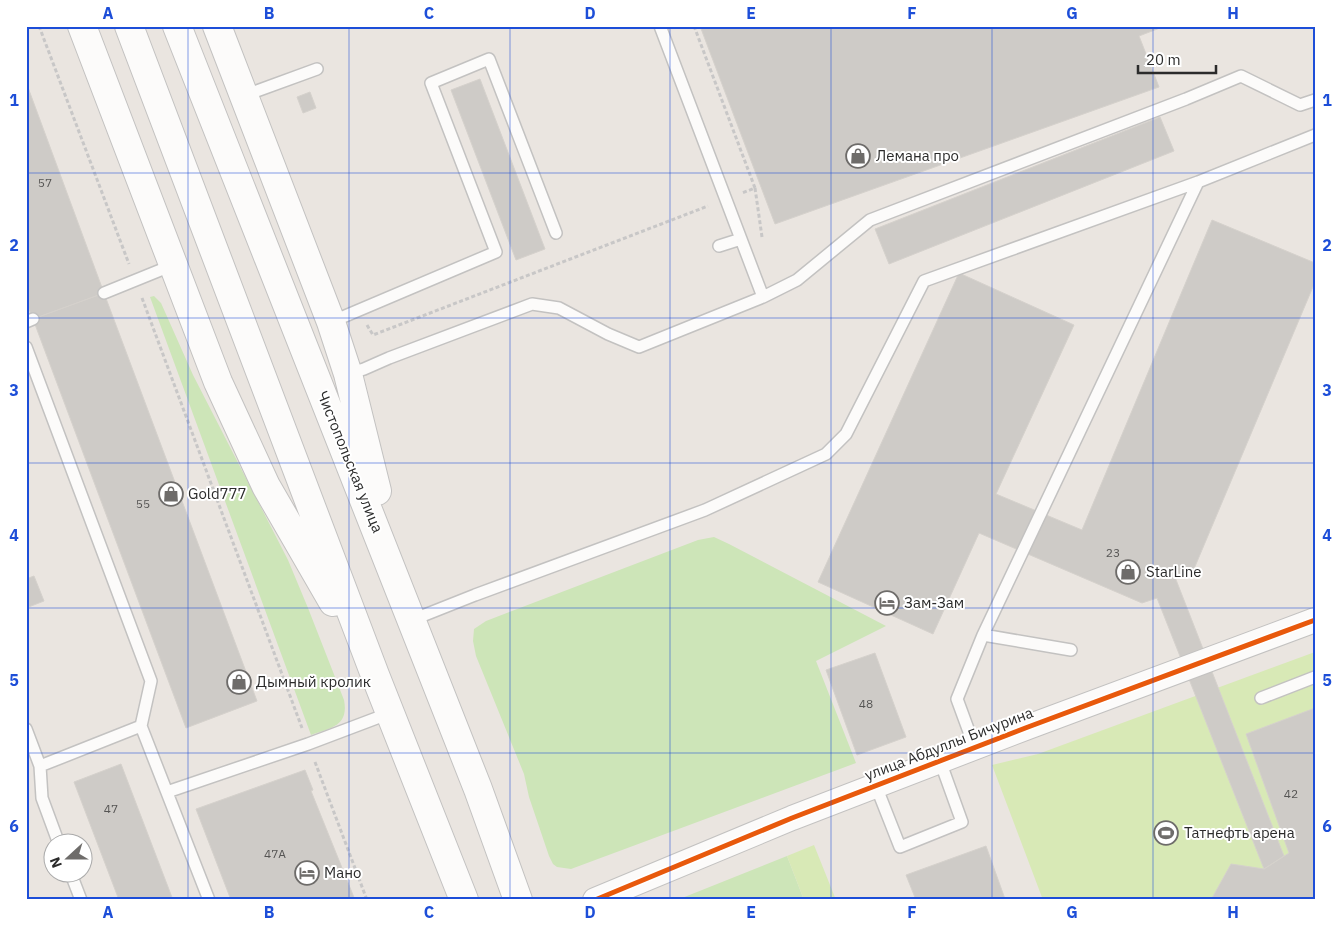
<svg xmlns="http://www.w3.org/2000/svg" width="1341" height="926" font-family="'IBM Plex Sans',sans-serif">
<rect width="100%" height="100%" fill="#eae5e0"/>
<path fill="#cde5b8" d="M154,296L161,303L193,375L288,560L308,608L344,700C349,726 331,728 311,735L150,297Z
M714,537L729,544L886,626L816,661L856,763L571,869L557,867L553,864L549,856L529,797L524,774L476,656L473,641L474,629L486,621L698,540Z
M787,856L804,900H677Z"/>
<path fill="#d8e9b6" d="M1315,652V900H1043L992,765L1038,754Z
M814,845L836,900H804L787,856Z"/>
<path fill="#cecbc7" stroke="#d5d1cc" d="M700,26H1165L1139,36L1159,87L775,224Z
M480,79L545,249L516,260L451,90Z
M26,82L104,293L33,319L26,302Z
M310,92L316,108L303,113L297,97Z
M1160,117L1174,151L889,264L875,229Z
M1212,220L1315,263V282L1191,576L1173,572L1284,856L1264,869L1157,598L1142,603L979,533L933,634L818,582L959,273L1074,325L996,494L1082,530Z
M104,293L257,701L186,728L33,319Z
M34,576L44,601L26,608V579Z
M875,653L906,737L857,755L826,670Z
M1315,708V900H1211L1231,864L1264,869L1289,853L1246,734Z
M121,764L173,900H119L74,782Z
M305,770L313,790L311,791L355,900H231L196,809Z
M986,846L1005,899L916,900L906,875Z"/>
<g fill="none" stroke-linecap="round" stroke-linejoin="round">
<g stroke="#c3c2c1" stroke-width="14">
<path id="service" d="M243,96L317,69
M719,246L741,239
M104,293L173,265
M763,297L797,280L870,220L1186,99L1241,76L1300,105L1315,100
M26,322L33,319
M331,322L496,252L431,83L489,59L556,233
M26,347L151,681L141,726L209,900
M348,374L364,369L389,358L532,304L559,308L608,334L639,347L763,297L660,26
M412,620L475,595L705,510L826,454L846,434L924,281L1198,182L1315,135
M983,635L1071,650
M1261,698L1315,677
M26,729L40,766
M975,748L957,699L983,635L1198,182
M876,786L900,847L962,822L940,761
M167,792L308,744L390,713
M59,844L42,798L40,766L141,726
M71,874L81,900"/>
</g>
<g stroke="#c3c2c1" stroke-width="26">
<path id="minor" d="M595,900L792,818L1028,727L1315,620"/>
</g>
<g stroke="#c3c2c1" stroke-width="30">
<path id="secondary" d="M82,26L218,382L266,486L333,602
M129,26L375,675L464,900
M177,26L478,789L518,900
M217,26L331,322L348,374L377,491"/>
</g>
<path stroke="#c8c7c7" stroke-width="3" stroke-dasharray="4 2.5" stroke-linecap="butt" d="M39,26L129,264
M694,26L755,188L742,193
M755,188L762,237
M142,298L302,728
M367,325L373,335L708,206
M315,762L367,900"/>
<use href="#service" stroke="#fcfbfa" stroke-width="11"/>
<use href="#minor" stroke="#fcfbfa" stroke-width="24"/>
<use href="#secondary" stroke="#fcfbfa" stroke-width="28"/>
<g stroke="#fff" stroke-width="8">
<path id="cycleway" d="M595,900L792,818L1028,727L1315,620"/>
</g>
<use href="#cycleway" stroke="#e8590c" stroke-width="5"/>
</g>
<path fill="none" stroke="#1d4ed8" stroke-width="1" stroke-opacity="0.55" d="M188,26V900M349,26V900M510,26V900M670,26V900M831,26V900M992,26V900M1153,26V900M26,173H1315M26,318H1315M26,463H1315M26,608H1315M26,753H1315"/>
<defs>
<g id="shop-ring" transform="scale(1.25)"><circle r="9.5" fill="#fff" stroke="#6e6c6a" stroke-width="1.5"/><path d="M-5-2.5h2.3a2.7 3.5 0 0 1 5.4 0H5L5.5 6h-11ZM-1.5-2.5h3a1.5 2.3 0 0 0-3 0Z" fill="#6e6c6a"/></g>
<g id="hotel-ring" transform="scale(1.25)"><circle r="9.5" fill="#fff" stroke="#6e6c6a" stroke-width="1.5"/><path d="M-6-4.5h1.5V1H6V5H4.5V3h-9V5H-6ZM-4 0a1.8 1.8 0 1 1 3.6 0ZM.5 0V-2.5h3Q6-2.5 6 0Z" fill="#6e6c6a"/></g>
<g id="stadium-ring" transform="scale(1.25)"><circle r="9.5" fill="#fff" stroke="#6e6c6a" stroke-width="1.5"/><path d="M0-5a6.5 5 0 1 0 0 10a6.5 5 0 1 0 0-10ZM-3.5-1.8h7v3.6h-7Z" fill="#6e6c6a"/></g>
</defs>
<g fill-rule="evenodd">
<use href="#shop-ring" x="858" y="156"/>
<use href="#shop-ring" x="171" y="494"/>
<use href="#shop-ring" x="1128" y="572"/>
<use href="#hotel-ring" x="887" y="603"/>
<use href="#shop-ring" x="239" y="682"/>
<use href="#stadium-ring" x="1166" y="833"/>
<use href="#hotel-ring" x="307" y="873"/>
</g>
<g text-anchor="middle" stroke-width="4" stroke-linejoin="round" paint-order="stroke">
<g font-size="12" fill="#565554">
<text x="45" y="187">57</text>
<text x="143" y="508">55</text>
<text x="1113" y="557">23</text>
<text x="866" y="708">48</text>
<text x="1291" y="798">42</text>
<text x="111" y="813">47</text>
<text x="275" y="858">47А</text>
</g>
<g font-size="15" fill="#2b2b2b" stroke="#fff" text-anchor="start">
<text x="876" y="161">Лемана про</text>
<text x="188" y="499">Gold777</text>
<text x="1146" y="577">StarLine</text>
<text x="904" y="608">Зам-Зам</text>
<text x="256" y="687">Дымный кролик</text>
<text x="1184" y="838">Татнефть арена</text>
<text x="324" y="878">Мано</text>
</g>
<g font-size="15" fill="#2b2b2b" stroke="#fff">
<text transform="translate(350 462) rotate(68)" y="5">Чистопольская улица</text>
<text transform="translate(949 744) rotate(-21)" y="5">улица Абдуллы Бичурина</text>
</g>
</g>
<rect width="1341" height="926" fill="none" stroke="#ffffff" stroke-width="55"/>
<g transform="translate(68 858) rotate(249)"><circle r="24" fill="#ffffff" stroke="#aaaaaa"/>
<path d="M0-4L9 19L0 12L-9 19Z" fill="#6e6c6a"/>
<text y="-8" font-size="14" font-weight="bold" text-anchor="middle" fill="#2b2b2b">N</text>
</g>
<path d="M1138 65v8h78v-8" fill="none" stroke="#2b2b2b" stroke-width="2.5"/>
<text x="1146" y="65" font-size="15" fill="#2b2b2b" stroke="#ffffff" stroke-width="4" paint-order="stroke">20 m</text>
<rect x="28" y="28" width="1286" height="870" fill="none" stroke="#1d4ed8" stroke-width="2"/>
<g font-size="16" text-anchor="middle" font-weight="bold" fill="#1d4ed8">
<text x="108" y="19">A</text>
<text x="269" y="19">B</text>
<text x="429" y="19">C</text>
<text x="590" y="19">D</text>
<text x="751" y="19">E</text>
<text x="912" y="19">F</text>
<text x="1072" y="19">G</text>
<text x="1233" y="19">H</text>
<text x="14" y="106">1</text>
<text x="1327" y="106">1</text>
<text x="14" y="251">2</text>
<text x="1327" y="251">2</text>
<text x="14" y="396">3</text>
<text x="1327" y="396">3</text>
<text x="14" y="541">4</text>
<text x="1327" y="541">4</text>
<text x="14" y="686">5</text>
<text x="1327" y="686">5</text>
<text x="14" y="832">6</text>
<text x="1327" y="832">6</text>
<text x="108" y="918">A</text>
<text x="269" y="918">B</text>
<text x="429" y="918">C</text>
<text x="590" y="918">D</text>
<text x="751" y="918">E</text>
<text x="912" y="918">F</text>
<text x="1072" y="918">G</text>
<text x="1233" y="918">H</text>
</g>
</svg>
